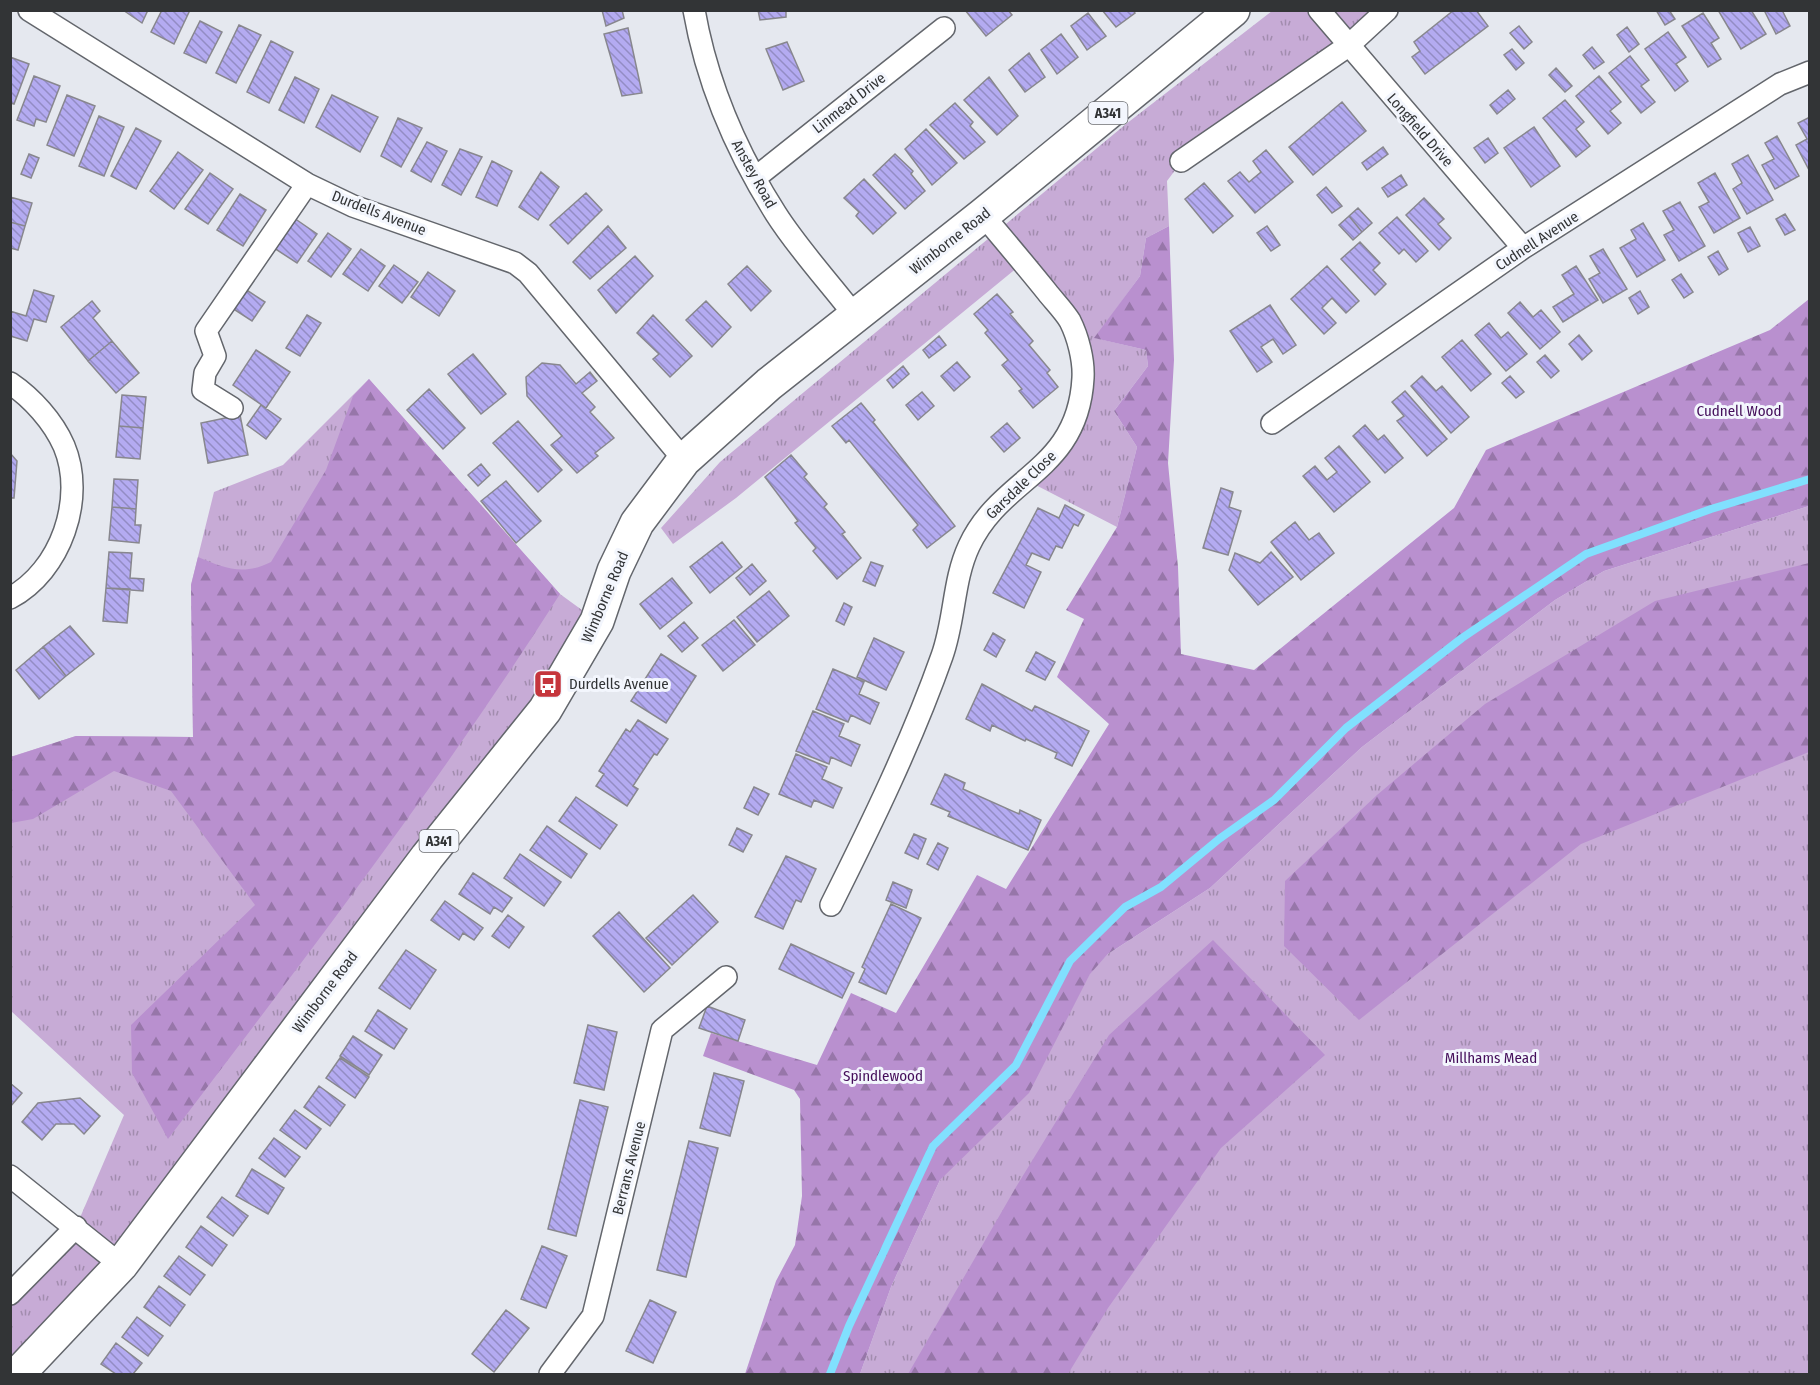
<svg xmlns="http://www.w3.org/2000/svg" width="1820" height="1385" font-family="'Fira Sans Condensed',sans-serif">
<defs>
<pattern id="grass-tufts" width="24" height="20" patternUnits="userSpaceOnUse" patternTransform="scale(1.5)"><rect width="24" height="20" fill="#c7abd6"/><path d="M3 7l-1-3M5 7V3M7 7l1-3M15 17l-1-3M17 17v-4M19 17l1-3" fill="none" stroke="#a28cae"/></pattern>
<pattern id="forest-firs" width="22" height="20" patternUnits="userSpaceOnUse" patternTransform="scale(1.5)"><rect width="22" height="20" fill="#b990cf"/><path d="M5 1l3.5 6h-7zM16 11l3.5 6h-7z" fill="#9776a9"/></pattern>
<pattern id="building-back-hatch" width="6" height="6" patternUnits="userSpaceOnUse" patternTransform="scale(1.5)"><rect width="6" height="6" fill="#b4abf1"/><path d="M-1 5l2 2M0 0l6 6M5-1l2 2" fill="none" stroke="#938cc4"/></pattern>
</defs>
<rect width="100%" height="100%" fill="#e5e8ef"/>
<path fill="url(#grass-tufts)" d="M1272,11H1387L1182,161L1167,181L1169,226L1146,238L1140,276L1095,338L1146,350L1148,366L1114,411L1137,447L1117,527L1026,480L1068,436L1079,345L1023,263L736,498L673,544L661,528L720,462L1126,124Z
M369,379L560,594L597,621L121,1265L11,1374V1294L76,1227L124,1115L11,1011L10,757L76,736L193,737L191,585L214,492L283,465Z
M1809,506V1374H860L891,1287L940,1180L1064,1023L1090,973L1108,954L1210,888L1362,747L1555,600L1604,571Z"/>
<path fill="url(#forest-firs)" d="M1169,226L1174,360L1168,463L1178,567L1181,654L1254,670L1454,508L1486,450L1770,330L1809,299V506L1604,571L1555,600L1362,747L1210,888L1108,954L1090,974L1029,1093L940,1180L891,1287L860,1374H745L776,1281L795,1245L802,1196L800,1099L794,1090L703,1056L711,1033L817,1065L851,993L896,1013L977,875L1006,889L1109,724L1057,677L1084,619L1066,610L1117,527L1137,447L1114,411L1148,366L1146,350L1094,338L1140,276L1146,238Z
M369,379L560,594C440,783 303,961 168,1139L132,1073L131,1025L255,905L171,791L114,771L33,819L11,823V757L76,736L193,737L191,585L198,557C224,568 243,576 271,562L326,470L353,396Z
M1809,563V752L1581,844L1359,1020L1284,946L1285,881L1377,795L1485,704L1655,601Z
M1213,940L1325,1055L1221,1148L1108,1308L1068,1374H908L1016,1187L1109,1035Z"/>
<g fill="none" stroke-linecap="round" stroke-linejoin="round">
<path stroke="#81e0fe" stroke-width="8" d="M830,1374L849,1326L933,1146L1016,1065L1070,961L1125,907L1161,887L1219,839L1274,800L1346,728L1462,638L1586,554L1711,509L1810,479"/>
</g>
<path fill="url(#building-back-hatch)" stroke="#88878e" stroke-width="1.5" d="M123,10H148L142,23Z
M162,10H190L174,44L151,32Z
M602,10H622L624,18L606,26Z
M758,10H786V17L760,20Z
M965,10H1008L1012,15L986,36Z
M1102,10H1133L1135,13L1116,27Z
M1454,10H1476L1488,26L1425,74L1412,57L1420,51L1414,42Z
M1656,10H1669L1675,19L1665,25Z
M1718,10H1751L1766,34L1741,49Z
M1764,10H1782L1790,26L1776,34Z
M1088,13L1106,36L1087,50L1071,26Z
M1703,13L1719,38L1711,43L1721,59L1708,67L1682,26Z
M200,21L222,32L206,63L184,53Z
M239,25L261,35L236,83L216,73Z
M1519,26L1532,42L1524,49L1510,33Z
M1627,27L1639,44L1629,52L1617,35Z
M628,28L642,93L622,96L604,34Z
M1668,32L1686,57L1676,64L1688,81L1675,91L1645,49Z
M1061,34L1078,57L1057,74L1041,50Z
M271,41L293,52L269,103L247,92Z
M787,42L804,81L783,90L766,49Z
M1592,47L1604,62L1594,69L1583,55Z
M1512,49L1524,63L1516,70L1504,55Z
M1029,53L1045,77L1025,92L1009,70Z
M1630,56L1649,80L1641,86L1655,102L1641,113L1609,73Z
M10,57L29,64L14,104L10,103Z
M1556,68L1572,86L1565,92L1549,75Z
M34,76L60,86L46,122L36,119L34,126L17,120Z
M1599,76L1621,102L1610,111L1621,123L1608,134L1576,96Z
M295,77L319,89L304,123L279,110Z
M989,77L1018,116L997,135L964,100Z
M1508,90L1515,99L1497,114L1490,105Z
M67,95L95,106L74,156L47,145Z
M332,95L378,117L360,152L316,127Z
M1565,100L1584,122L1576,129L1590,146L1576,157L1543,118Z
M1342,102L1366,131L1313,175L1289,147Z
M955,103L973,122L970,126L985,142L964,159L930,125Z
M99,116L124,127L104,176L79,166Z
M1810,117V169L1809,170L1796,145L1807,139L1798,123Z
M398,118L422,128L401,167L381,156Z
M1534,127L1560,166L1531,187L1504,148Z
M136,128L161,141L136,189L111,176Z
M926,129L957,163L932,185L905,149Z
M1777,136L1799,176L1775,189L1762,165L1774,159L1765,143Z
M1488,138L1498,153L1485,163L1474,148Z
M427,142L447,151L431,182L411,171Z
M1383,147L1388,154L1367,170L1362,163Z
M460,149L482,157L461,195L442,185Z
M1266,150L1293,182L1255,213L1228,181L1240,172L1249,182L1261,172L1253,161Z
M178,152L203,170L174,209L150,191Z
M29,154L39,158L31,178L21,174Z
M895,154L913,171L911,174L925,191L905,209L873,175Z
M1748,155L1773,200L1747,214L1733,189L1742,183L1732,164Z
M492,161L512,171L497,206L476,197Z
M541,172L559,187L538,220L519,207Z
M210,173L233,189L208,224L185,209Z
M1715,173L1740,218L1714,233L1699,207L1709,202L1698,183Z
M1401,175L1407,185L1388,197L1382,188Z
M864,179L896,213L873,234L856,216L859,212L844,198Z
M1204,183L1233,216L1213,233L1185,199Z
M1326,187L1342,206L1332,213L1317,195Z
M586,193L602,210L568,244L550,225Z
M240,194L266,210L243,246L217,230Z
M10,197L32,203L25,226L10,222Z
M1424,198L1444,219L1438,224L1451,238L1439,250L1406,215Z
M1680,202L1705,246L1679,261L1664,235L1674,230L1663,211Z
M1358,208L1372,223L1362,232L1349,216Z
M1785,214L1795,230L1785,235L1776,219Z
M1349,216L1362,232L1353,240L1339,225Z
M1397,217L1428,251L1416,262L1404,249L1399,254L1379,233Z
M294,218L317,234L297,263L274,248Z
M10,222L25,226L18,250L10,248Z
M1643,223L1665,260L1637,277L1620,248L1636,239L1631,230Z
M608,226L626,248L590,279L573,262Z
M1267,226L1280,245L1271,251L1257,233Z
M1750,227L1760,246L1748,252L1738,233Z
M328,233L351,249L331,277L308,261Z
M1360,242L1380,263L1373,270L1386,284L1375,295L1341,259Z
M361,249L385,266L368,291L343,274Z
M1603,249L1627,289L1603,303L1589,279L1600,273L1590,256Z
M1718,251L1728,269L1719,275L1708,257Z
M635,256L653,276L616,313L598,290Z
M394,265L418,282L402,303L379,286Z
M747,266L771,291L751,311L728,284Z
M1327,266L1359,301L1346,313L1332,298L1322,308L1336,323L1324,334L1291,299Z
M1576,266L1598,300L1563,322L1553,307L1574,294L1562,275Z
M428,272L455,291L439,316L411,297Z
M1681,274L1693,292L1684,298L1672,280Z
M245,289L265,302L252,321L232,308Z
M34,290L54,296L46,322L34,319L27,341L10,336V311L26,316Z
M1640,291L1649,307L1638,314L1629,298Z
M997,294L1013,312L1010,314L1033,341L1029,345L1050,370L1047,373L1058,387L1033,408L1019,391L1022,389L1002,365L1008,360L985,333L988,330L974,314Z
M92,301L100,311L93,318L112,341L88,361L61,327Z
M706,301L731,327L712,347L686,320Z
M1520,302L1533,317L1541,310L1560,332L1540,349L1508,313Z
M1270,305L1296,345L1283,354L1273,339L1261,347L1272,362L1257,372L1230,331Z
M307,315L321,323L300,356L286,348Z
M653,315L692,356L670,377L653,359L659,354L637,333Z
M1489,323L1501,338L1508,332L1527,354L1506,371L1475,335Z
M1579,335L1592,351L1582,360L1569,344Z
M939,336L946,345L929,358L923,350Z
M1462,340L1491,374L1471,391L1442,357Z
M112,341L139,373L116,393L88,361Z
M256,350L290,372L266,408L233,385Z
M473,354L506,394L481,414L448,374Z
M1545,355L1559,371L1551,378L1537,362Z
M957,362L970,377L954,391L941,376Z
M542,363L560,365L576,384L590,372L597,381L582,393L595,407L590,412L614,438L595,453L598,456L577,473L551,445L562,436L527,396L526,377Z
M903,366L909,374L893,388L887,380Z
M1422,376L1436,391L1442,386L1469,417L1451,433L1411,386Z
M1510,376L1524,392L1516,398L1502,383Z
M429,389L465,428L443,449L407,410Z
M1405,391L1447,439L1427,456L1397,421L1404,416L1392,402Z
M922,392L934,406L918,420L906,405Z
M122,395L146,397L143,428L119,426Z
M861,403L875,420L873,422L955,526L927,548L913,530L918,525L849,440L846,443L832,426Z
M261,405L281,419L266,439L247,425Z
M240,415L248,455L208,463L201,423Z
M518,421L562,470L538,492L493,443Z
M1007,423L1020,438L1004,452L991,437Z
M1365,425L1378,440L1384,435L1403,458L1385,473L1353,436Z
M119,426L143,428L140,459L116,457Z
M1339,446L1370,482L1334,512L1303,476L1315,466L1327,480L1337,472L1325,458Z
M10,453L17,461L14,498H10Z
M791,455L807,474L804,477L827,504L824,507L845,532L842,534L861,558L837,579L813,551L816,548L795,523L798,521L765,477Z
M481,464L490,475L478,486L468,475Z
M114,479L138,480L136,509L112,507Z
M506,481L541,521L516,543L481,501Z
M1221,488L1233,492L1229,507L1241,511L1228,555L1203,548Z
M1065,505L1084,515L1078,526L1074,524L1062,548L1056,546L1049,560L1032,553L1026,565L1041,572L1024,608L993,593L1038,508L1059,518Z
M112,507L136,509L135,525H141L139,543L109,540Z
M1295,522L1309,540L1319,533L1334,553L1301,580L1271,542Z
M722,542L742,567L710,593L690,567Z
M109,552L132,553L130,578L144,579L143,591L106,588Z
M1271,552L1293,577L1258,605L1229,570L1235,553L1260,563Z
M871,562L883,566L875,586L863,581Z
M752,564L766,581L750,595L736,578Z
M672,578L692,603L660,629L640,604Z
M106,588L130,589L127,623L103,621Z
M769,591L789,616L757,642L737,617Z
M844,603L852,607L844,625L836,621Z
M734,620L755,645L723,671L702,645Z
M684,622L698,638L682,652L668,636Z
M70,626L94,654L66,676L43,647Z
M993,633L1005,640L996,657L984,650Z
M874,638L904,652L886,690L857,677Z
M43,647L66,676L39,699L16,670Z
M1036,652L1055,662L1045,680L1026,671Z
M661,654L696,676L666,723L631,701Z
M833,669L864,682L859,694L879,703L870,724L851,715L848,722L816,709Z
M982,684L1032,711L1035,706L1089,731L1072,766L1055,758L1057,753L1026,739L1025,741L992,725L990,731L966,719Z
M813,711L844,724L839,736L860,745L851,766L831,757L829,764L796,751Z
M638,720L668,739L657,755L654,754L633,786L638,789L627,806L596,786L604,774L599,771L626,729L630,732Z
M796,754L827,767L822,779L842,788L833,808L814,800L811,807L779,794Z
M945,774L965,783L963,789L1019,814L1020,810L1041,820L1028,850L948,816L950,812L931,804Z
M754,787L769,794L758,815L744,808Z
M576,797L617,825L600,849L559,821Z
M547,826L587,854L571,878L530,850Z
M737,828L752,835L743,852L729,845Z
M914,834L926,839L918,859L905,853Z
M938,843L948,848L938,870L927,864Z
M520,854L561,882L544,906L504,878Z
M786,856L816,869L801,902L796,900L783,929L755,917Z
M473,873L512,898L502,912L494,907L490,914L459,894Z
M893,882L912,890L906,908L886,900Z
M693,895L718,922L672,965L646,938Z
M445,901L483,928L474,940L463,933L459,940L431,920Z
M891,904L921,918L886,994L859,982L865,969L862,967Z
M619,912L670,968L644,992L593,936Z
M508,915L524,927L509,948L492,936Z
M791,944L854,973L842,998L779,969Z
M406,950L436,970L410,1009L379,988Z
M707,1006L745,1020L738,1041L699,1028Z
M378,1010L407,1029L394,1049L365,1031Z
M588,1025L617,1032L604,1090L574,1083Z
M353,1036L382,1055L369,1075L340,1056Z
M340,1058L369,1077L355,1098L326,1078Z
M714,1073L744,1081L730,1136L700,1128Z
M10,1083L22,1093L10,1107Z
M319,1086L345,1105L330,1126L304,1107Z
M80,1098L100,1116L84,1134L74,1124H56L42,1140L22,1122L38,1103Z
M580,1100L608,1107L576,1236L548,1229Z
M295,1110L321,1129L306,1149L280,1130Z
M274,1138L300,1157L285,1177L259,1158Z
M689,1141L718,1148L686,1277L657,1270Z
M252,1169L284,1188L268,1214L236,1196Z
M222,1197L248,1216L233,1236L207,1217Z
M201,1226L227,1245L212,1266L186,1247Z
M542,1246L567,1256L546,1308L521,1299Z
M179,1256L205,1275L190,1295L164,1276Z
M159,1286L185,1305L170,1326L144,1307Z
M650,1300L676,1312L653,1363L626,1351Z
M506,1310L529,1328L494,1372L472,1354Z
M137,1317L163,1336L148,1356L122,1337Z
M116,1343L142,1363L133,1374H116L101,1364Z"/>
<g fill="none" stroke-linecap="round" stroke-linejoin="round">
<g stroke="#63666c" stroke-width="24">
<path id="street" d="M29,10L307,184L353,206L515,263L528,273L684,460
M694,10C707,84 736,151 776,214C799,250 829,282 855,316
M1319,10L1523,248
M1181,161L1348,46L1387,10
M755,178L944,28
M10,383C32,398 53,421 64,446C86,498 61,571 10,598
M232,408L203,390L205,373L215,356L206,331L307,184
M1272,423L1523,248L1780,84L1810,72
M831,905C871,825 912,741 942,656C955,620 953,580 969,546C1001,476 1078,472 1083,378C1084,360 1078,337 1070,321C1064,311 1054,301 1047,292C1026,266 1005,241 983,215
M10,1176L121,1265
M10,1294L76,1227
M550,1374L593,1316L662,1030L726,977"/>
</g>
<g stroke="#63666c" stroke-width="36">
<path id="primary" d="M18,1374L121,1265L427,857L545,710L597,621L614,571L637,523L684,460L769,384L983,215L1233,10"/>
</g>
<use href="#street" stroke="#fff" stroke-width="21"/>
<use href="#primary" stroke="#fff" stroke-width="33"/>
</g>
<defs>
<g id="bus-square" transform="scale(1.5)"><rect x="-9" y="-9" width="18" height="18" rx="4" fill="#c5353c" stroke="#f3f6fd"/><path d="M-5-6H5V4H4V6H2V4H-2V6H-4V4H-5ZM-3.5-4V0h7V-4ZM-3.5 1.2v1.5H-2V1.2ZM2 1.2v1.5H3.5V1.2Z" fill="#fff"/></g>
</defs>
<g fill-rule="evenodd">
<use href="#bus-square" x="548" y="684"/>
</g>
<g text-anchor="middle" stroke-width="6" stroke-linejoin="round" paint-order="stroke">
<g fill="#f3f6fd" stroke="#6c6e72" stroke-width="1.5">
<rect x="1088.5" y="102" width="39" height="22" rx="4.5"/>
<rect x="419.5" y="830" width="39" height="22" rx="4.5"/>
</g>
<g font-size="14" font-weight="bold" fill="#323436">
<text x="1108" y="118">A341</text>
<text x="439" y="846">A341</text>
</g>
<g font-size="15" fill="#323436" stroke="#f3f6fd">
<text transform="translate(849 103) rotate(-38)" y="5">Linmead Drive</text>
<text transform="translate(1420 130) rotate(49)" y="5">Longfield Drive</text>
<text transform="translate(754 174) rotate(61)" y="5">Anstey Road</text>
<text transform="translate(379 213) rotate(21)" y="5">Durdells Avenue</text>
<text transform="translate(950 241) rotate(-38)" y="5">Wimborne Road</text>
<text transform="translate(1537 241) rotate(-33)" y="5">Cudnell Avenue</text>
<text transform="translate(1021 485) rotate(-44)" y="5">Garsdale Close</text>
<text transform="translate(605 597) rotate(-67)" y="5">Wimborne Road</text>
<text transform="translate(325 992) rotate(-53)" y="5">Wimborne Road</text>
<text transform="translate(629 1168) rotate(-76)" y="5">Berrans Avenue</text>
</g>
<g font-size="15" fill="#440e5a" stroke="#f3f6fd">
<text x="1739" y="416">Cudnell Wood</text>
<text x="1491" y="1063">Millhams Mead</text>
<text x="883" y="1081">Spindlewood</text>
</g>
<g font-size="15" fill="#323436" stroke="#f3f6fd" text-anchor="start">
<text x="569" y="689">Durdells Avenue</text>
</g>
</g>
<rect width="1820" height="1385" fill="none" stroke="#323436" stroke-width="24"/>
</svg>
